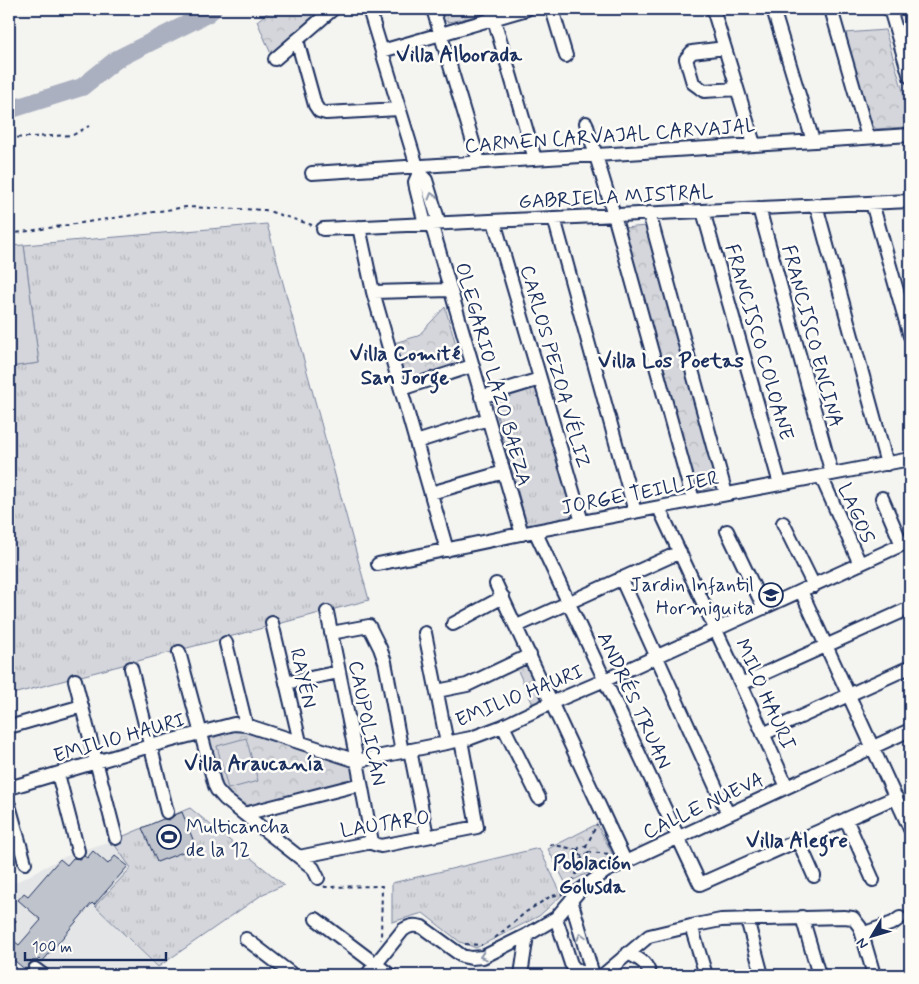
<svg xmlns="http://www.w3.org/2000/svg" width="919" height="984" font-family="Mynerve,sans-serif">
<defs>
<pattern id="grass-tufts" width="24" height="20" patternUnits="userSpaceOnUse" patternTransform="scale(1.25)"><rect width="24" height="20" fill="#d4d6db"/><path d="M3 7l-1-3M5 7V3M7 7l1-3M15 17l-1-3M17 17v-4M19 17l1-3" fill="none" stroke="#b5b8be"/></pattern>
<pattern id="park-crowns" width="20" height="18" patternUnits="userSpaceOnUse" patternTransform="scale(1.25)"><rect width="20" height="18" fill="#d4d6db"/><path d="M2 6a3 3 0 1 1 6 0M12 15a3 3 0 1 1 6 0" fill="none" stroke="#b5b8be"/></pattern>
</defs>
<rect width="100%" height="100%" fill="#f4f4f1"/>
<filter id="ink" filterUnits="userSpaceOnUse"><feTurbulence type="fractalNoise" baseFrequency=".02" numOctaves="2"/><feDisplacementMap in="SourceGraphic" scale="10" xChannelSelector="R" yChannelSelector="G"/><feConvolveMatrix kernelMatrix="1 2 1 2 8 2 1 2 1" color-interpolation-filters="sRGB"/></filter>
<g filter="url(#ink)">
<path fill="#e4e5e6" d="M112,841L131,868L95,906L165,975H37L35,973L31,975L9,956V886L60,859L79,851Z"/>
<path fill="url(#grass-tufts)" stroke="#78829c" d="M267,224L369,600L9,695V367L39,363L24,245Z
M542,384L577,519L528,528L493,401Z
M190,808L284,885L263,894L158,967L95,906L131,868L112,841Z
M539,848L562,895L539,916L476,948L460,942L423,913L392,922V883Z"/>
<path fill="url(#park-crowns)" stroke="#78829c" d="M272,9H321L271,54L257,21Z
M438,9H485L483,15L449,22L442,20Z
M885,30L910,115V124L905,127L876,129L869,121L845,33Z
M646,226L720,486L697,491L624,228Z
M445,307L462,365L406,379L394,343L418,336Z
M528,658L547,701L534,707L515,664Z
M233,726L356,762L360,783L244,812L224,796L202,734Z
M597,824L615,859L566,884L548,849Z"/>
<path fill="#d4d6db" stroke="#78829c" d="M24,245L39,363L9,367V246Z
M246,738L258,781L228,789L217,746Z"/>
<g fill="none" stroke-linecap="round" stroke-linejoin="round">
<path stroke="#aab0bf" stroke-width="18" d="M9,110L82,87L117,59L207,14L213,9"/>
</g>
<path fill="#bfc3cc" stroke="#1b2f5e" d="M182,812L196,847L157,862L142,828L163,819L169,820L175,815Z
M93,851L108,864L115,856L128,866L94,905L92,903L42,962L39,959L37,961H32L29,964L27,968L28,972L9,956V948L14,941L19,945L41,920L18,900L24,893L28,896L60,859L67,865L73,858L80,859L84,856L87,858Z"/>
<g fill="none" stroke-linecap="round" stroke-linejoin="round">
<g stroke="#1b2f5e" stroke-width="16">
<path id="minor" d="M369,9L419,173L426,180L439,222
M433,9L479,162
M491,9L535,159
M552,9L566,56
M713,9L754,144
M773,9L813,141
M831,9L868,137
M890,9L910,77
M297,40L315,105L319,111L326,113L399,109
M725,48L692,52L686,59L693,83L704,91L737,89
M382,51L527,9
M275,59L333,9
M586,123L614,215L693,500
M312,173L910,135
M419,173L415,182L416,188L425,224
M872,203L910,336
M816,205L887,464
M759,208L832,474
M703,211L780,484
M649,213L726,494
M554,218L635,512
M494,221L582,522
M431,223L522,534
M359,227L373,292L447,550
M323,229L910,201
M373,292L450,290
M401,389L472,366
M481,397L540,379
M416,442L488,419
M821,476L860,564
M431,493L504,472
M882,498L902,545
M659,508L741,684L787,787
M783,523L814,586
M535,531L700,884L896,797
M727,531L764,608
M378,564L535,531L910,459
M621,578L728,814
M496,584L625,861
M801,591L910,829
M327,612L357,761L372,842
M272,623L300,742
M453,624L503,597
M517,626L680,552
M331,633L369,626L380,648L385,662L402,752
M425,633L447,743
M226,643L246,725
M179,652L215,786L217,790L225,799L313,868L318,878
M131,668L167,812
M75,680L116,838
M286,683L339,672
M741,684L910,608
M437,691L467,685L530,655
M503,726L539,798
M9,727L82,706
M763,734L910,667
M410,750L427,836
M58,774L78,851
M9,788L150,746L234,724L246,725L357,761L471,738L503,726L551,703L605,680L910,541
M9,805L25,863
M244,814L361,784
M846,819L873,880
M798,840L814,876
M299,857L372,842L374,844L381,846L477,827L461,740
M571,900L593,975
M802,917L819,975
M556,918L571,964C576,972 583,973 592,972
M316,919L390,975
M747,919L762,975
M691,926L706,975
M862,934L893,923L900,918
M246,939L293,975
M628,953C640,960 646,961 650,975
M35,969L43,975
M367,975L403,930C410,925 415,925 422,927L462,956L471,958L483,957L527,935L556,918L579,891L606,871L910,730
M521,975L527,935
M603,975L649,936L691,926L721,920L844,917L853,918L860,927L874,975"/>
</g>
<path stroke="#1b2f5e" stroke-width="2" stroke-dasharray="4 4" stroke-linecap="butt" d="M9,138L73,135L89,126
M9,234L186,207L265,210L312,225
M550,844L578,850
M578 851a5 5 0 1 1 10 0a5 5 0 1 1-10 0Z
M586,847L597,824
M588,852L611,854
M572,882L579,868L582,857
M324,886L325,887L382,886L381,940
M9,928L16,920
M495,938L526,912L551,896L563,894
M465,944L482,945"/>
<use href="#minor" stroke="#fdfcf7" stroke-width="12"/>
</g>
<defs><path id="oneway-chevron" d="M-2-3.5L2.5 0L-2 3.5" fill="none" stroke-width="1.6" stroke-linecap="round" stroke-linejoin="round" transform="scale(1.25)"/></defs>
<g stroke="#8c96aa">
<use href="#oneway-chevron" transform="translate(432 196) rotate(-105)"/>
<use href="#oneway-chevron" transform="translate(581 936) rotate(-106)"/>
<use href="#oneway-chevron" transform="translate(483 956) rotate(162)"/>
</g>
</g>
<defs>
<g id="school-ring" transform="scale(1.25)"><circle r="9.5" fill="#fdfcf7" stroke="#1b2f5e" stroke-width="1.5"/><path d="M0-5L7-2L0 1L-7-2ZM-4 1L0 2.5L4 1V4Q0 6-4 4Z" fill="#1b2f5e"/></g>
<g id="stadium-ring" transform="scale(1.25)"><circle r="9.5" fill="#fdfcf7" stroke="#1b2f5e" stroke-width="1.5"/><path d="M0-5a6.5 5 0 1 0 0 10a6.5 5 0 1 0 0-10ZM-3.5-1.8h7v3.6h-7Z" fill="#1b2f5e"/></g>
</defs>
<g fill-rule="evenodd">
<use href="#school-ring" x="771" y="595"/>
<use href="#stadium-ring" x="169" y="837"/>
</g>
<g text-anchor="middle" stroke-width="5" stroke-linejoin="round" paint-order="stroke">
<g font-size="20" fill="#1b2f5e" stroke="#fdfcf7">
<text transform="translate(610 135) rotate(-4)" y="7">CARMEN CARVAJAL CARVAJAL</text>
<text transform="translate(616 196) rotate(-3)" y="7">GABRIELA MISTRAL</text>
<text transform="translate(813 336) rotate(75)" y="7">FRANCISCO ENCINA</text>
<text transform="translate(760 342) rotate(74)" y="7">FRANCISCO COLOANE</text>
<text transform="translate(556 366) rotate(74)" y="7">CARLOS PEZOA VÉLIZ</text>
<text transform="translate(494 374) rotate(74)" y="7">OLEGARIO LAZO BAEZA</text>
<text transform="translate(640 492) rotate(-11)" y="7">JORGE TEILLIER</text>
<text transform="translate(857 513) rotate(66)" y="7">LAGOS</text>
<text transform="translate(304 678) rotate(77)" y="7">RAYÉN</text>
<text transform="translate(766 694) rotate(66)" y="7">MILO HAURI</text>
<text transform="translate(519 695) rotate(-22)" y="7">EMILIO HAURI</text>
<text transform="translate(635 700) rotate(65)" y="7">ANDRÉS TRUAN</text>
<text transform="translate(368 723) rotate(79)" y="7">CAUPOLICÁN</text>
<text transform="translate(119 737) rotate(-16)" y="7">EMILIO HAURI</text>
<text transform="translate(703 805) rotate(-25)" y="7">CALLE NUEVA</text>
<text transform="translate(385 823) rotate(-9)" y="7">LAUTARO</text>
</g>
<g font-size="20" fill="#1b2f5e" stroke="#fdfcf7" text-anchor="end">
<text x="754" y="591">Jardin Infantil<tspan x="754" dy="23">Hormiguita</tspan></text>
<text x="186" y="833" text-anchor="start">Multicancha<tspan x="186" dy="23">de la 12</tspan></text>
</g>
<g font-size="21" font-weight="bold" fill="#1b2f5e" stroke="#fdfcf7">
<text x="459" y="61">Villa Alborada</text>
<text x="405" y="360">Villa Comité<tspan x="405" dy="24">San Jorge</tspan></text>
<text x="671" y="367">Villa Los Poetas</text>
<text x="254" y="770">Villa Araucanía</text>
<text x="797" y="847">Villa Alegre</text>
<text x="592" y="869">Población<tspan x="592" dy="24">Golusda</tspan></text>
</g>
</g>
<rect width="919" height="984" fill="none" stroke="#fdfcf7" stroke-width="30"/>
<rect x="15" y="15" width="889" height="954" fill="none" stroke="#1b2f5e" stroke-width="2" filter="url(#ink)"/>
<g transform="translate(872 936) rotate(232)" stroke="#fdfcf7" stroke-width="4" paint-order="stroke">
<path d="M0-4L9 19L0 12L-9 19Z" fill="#1b2f5e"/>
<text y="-8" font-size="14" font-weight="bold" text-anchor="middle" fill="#1b2f5e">N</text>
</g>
<path d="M25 952v8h141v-8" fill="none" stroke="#1b2f5e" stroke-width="2.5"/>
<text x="32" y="952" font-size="15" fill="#1b2f5e" stroke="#fdfcf7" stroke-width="4" paint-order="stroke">100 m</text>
</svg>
